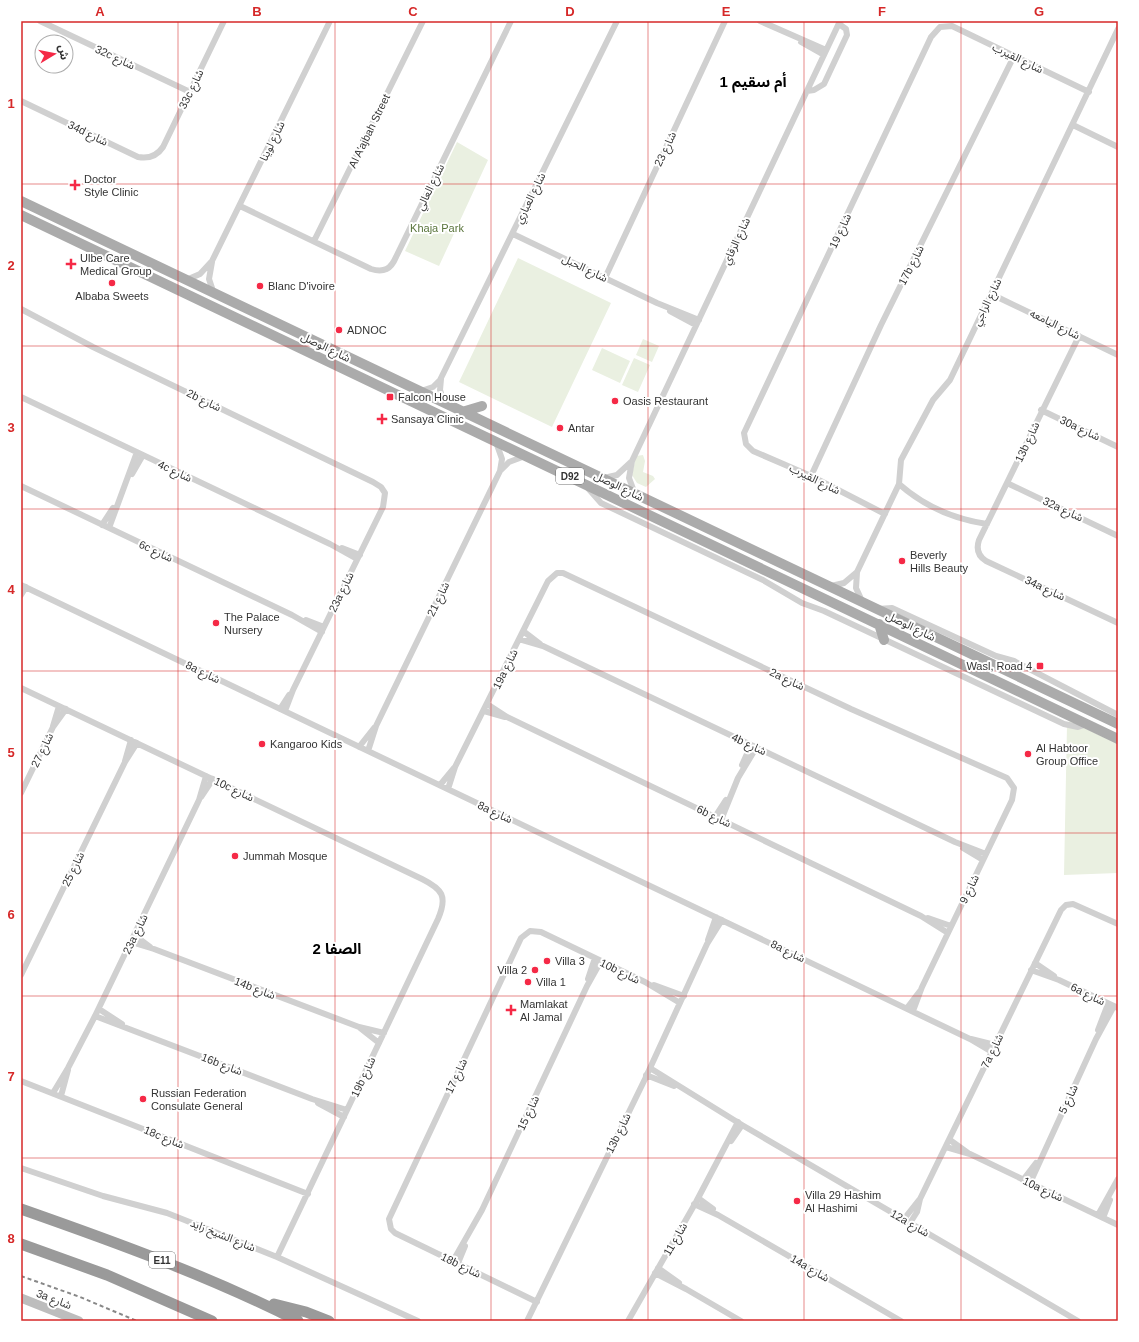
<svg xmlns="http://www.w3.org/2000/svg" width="1139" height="1342" font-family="Helvetica,'Noto Sans Arabic',sans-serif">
<rect width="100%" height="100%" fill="#fff"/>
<path fill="#eaf0e1" d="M457,142L488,160L439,266L405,251Z
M518,258L611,303L552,427L459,382Z
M643,339L659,346L652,362L636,355Z
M602,348L630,361L620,383L592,370Z
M634,358L650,365L638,392L622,385Z
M643,455L645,461L643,472L653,476L655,479L646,487L637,483L632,475L636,456Z
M1069,721L1118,744V873L1064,875L1067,725Z"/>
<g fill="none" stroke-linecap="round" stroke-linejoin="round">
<path stroke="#d0d0d0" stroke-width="6" d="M40,21L190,92
M760,21L826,50
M801,42L824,55
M807,91L814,90L824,84L847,35L846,29L839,24
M21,101L138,157C149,159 157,156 163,147L224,21
M1073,125L1118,147
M240,206L371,269C384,273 391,269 396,257L511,21
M513,234L657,303L699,320
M314,241L423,21
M212,262L209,279L214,294
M605,278L725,21
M186,280L200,274L212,261L330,21
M991,294L1118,355
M21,309L93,347L373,482L381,487L385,493L383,507L293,690L285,711
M670,311L696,325
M1079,336L979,540C976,549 978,556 986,561L1118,623
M441,379L440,390L444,403
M421,391L433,387L440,380L617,21
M21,397L330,544L357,559
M1041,410L1118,447
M501,470L509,462L525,456
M132,474L143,455
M811,476L881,325L1014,56
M604,478L617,475L631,462
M1007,483L1118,536
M899,484C925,507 953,519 987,524
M21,486L292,615L322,632
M586,486L601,503L763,580L802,603L824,611L1064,724L1078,727L1087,724
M635,494L629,478L632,461L840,21
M885,514L811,476L753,451L746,444L744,433L931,37L940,27L952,26L1089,92
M102,525L113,508
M109,528L137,452
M342,548L360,555
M857,572L856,588L862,601
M21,585L970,1039L992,1052
M831,586L844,583L857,572L899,484L901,460L933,400L950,380L1118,29
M21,595L26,587
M878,609L892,608L996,656L1014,661L1118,715
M306,620L324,627
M523,631L540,644
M519,639L543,646L955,842L986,854
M21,688L422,879C442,889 448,896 438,919L277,1257
M487,704L507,717L921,916L948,933
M280,709L289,695
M484,711L505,717
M53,726L59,706
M359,747L374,728
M368,751L376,726L500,471L502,459L496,442
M125,761L131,740
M742,765L751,745
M440,785L454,768
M448,789L455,767L548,581L557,573H563L851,709L1007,778L1014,788L1012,800L922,987L913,1011
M21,793L53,727L66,709
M201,797L213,779
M715,817L726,800
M721,820L738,778L756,748
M963,848L983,860
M928,918L951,926
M134,935L150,947
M708,940L716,917
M131,942L154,949L359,1027L384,1033
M1035,963L1054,976
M1031,970L1059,980L1118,1008
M21,975L125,762L137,743
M588,979L595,958
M654,985L684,996
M907,1008L920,991
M99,1009L122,1024
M95,1016L312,1099L347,1110
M360,1028L379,1043
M1098,1030L1108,1004
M971,1039L995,1045
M650,1068L742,1125L1078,1321
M646,1075L674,1086
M21,1081L308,1194
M53,1093L68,1068L95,1016L199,800L206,776
M61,1096L68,1070
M318,1103L344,1117
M950,1140L968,1153
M731,1141L742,1125
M946,1147L970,1154L1118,1225
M21,1168L103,1196L167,1213L277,1257L418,1321
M1023,1180L1036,1163
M1030,1183L1096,1039L1114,1006
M698,1198L713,1209
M694,1204L718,1215L901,1321
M1098,1215L1118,1179
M1103,1218L1110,1200
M904,1219L919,1200
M910,1223L917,1212L920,1199L1061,910L1066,905L1073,904L1118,924
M453,1261L482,1210L587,986L601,961
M458,1263L465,1246
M658,1268L679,1283
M655,1273L686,1289L741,1321
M537,1302L395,1233L391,1229L389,1219L521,938L530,931L541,932L645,982L680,1003
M527,1321L645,1079L707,944L722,920
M628,1321L696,1202L738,1122"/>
<path stroke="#bdbdbd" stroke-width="9" d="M21,1298L79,1321"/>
<path stroke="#ababab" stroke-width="10" d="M21,201L1118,724
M21,215L1118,739
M462,412L482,406
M879,624L884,640"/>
<path stroke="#9a9a9a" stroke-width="11" d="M21,1209C115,1242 209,1276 298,1321
M21,1244L107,1275L212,1321
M274,1304L306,1312L329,1321"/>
<path stroke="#888" stroke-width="2" stroke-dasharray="4 3" stroke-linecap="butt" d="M21,1276L80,1297L137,1321"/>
</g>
<path fill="none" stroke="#d62828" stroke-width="1" stroke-opacity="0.55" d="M178,21V1321M335,21V1321M491,21V1321M648,21V1321M804,21V1321M961,21V1321M21,184H1118M21,346H1118M21,509H1118M21,671H1118M21,833H1118M21,996H1118M21,1158H1118"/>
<g fill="#f52946" stroke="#fff" stroke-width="1.5">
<path d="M73 179h4v4h4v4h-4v4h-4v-4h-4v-4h4z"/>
<path d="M69 258h4v4h4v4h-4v4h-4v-4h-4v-4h4z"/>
<circle cx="112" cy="283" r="4"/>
<circle cx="260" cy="286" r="4"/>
<circle cx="339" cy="330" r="4"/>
<rect x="386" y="393" width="8" height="8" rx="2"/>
<circle cx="615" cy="401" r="4"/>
<path d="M380 413h4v4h4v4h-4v4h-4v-4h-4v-4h4z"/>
<circle cx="560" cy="428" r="4"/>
<circle cx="902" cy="561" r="4"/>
<circle cx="216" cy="623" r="4"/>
<rect x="1036" y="662" width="8" height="8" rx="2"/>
<circle cx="262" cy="744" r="4"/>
<circle cx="1028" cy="754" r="4"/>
<circle cx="235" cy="856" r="4"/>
<circle cx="547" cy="961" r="4"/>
<circle cx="535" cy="970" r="4"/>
<circle cx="528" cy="982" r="4"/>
<path d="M509 1004h4v4h4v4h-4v4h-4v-4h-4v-4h4z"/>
<circle cx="143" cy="1099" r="4"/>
<circle cx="797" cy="1201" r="4"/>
</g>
<g text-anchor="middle" stroke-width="4" stroke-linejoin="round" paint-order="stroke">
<g fill="#fff" stroke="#707070" stroke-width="1">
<rect x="556" y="468" width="28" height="16" rx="3"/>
<rect x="149" y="1252" width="26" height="16" rx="3"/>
</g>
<g font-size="10" font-weight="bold" fill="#333">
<text x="570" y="480">D92</text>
<text x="162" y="1264">E11</text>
</g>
<g font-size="11" fill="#333" stroke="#fff">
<text transform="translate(115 57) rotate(25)" y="4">32c شارع</text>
<text transform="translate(1018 58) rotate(26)" y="4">شارع القيرب</text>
<text transform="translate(191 89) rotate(-64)" y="4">33c شارع</text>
<text transform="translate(369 131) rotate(-64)" y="4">Al A’ajbah Street</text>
<text transform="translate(88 133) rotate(26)" y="4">34d شارع</text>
<text transform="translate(272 141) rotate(-64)" y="4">شارع لوينا</text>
<text transform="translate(665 149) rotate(-65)" y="4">شارع 23</text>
<text transform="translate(430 187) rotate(-64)" y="4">شارع العالي</text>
<text transform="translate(530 198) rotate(-64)" y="4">شارع العباري</text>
<text transform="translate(840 231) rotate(-65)" y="4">شارع 19</text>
<text transform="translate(736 241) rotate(-65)" y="4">شارع الرقاي</text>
<text transform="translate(911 265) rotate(-63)" y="4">17b شارع</text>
<text transform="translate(585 268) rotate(26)" y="4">شارع الحبل</text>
<text transform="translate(987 302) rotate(-64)" y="4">شارع الراجي</text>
<text transform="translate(1055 324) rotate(26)" y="4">شارع اليامعه</text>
<text transform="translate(326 347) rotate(26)" y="4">شارع الوصل</text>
<text transform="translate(204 400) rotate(26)" y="4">2b شارع</text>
<text transform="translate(1080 428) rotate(25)" y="4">30a شارع</text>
<text transform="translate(1027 442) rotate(-65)" y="4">13b شارع</text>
<text transform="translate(175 471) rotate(25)" y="4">4c شارع</text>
<text transform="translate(815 479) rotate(26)" y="4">شارع القيرب</text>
<text transform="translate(619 486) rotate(26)" y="4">شارع الوصل</text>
<text transform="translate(1063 509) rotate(25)" y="4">32a شارع</text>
<text transform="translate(156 551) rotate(25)" y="4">6c شارع</text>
<text transform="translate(1045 588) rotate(25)" y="4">34a شارع</text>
<text transform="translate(341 592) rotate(-64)" y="4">23a شارع</text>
<text transform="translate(438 599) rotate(-64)" y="4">شارع 21</text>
<text transform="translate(911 626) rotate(26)" y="4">شارع الوصل</text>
<text transform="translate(505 669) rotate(-64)" y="4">19a شارع</text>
<text transform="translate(203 672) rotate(26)" y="4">8a شارع</text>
<text transform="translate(787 679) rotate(25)" y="4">2a شارع</text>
<text transform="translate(749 744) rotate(25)" y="4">4b شارع</text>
<text transform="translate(42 750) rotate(-64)" y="4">شارع 27</text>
<text transform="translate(234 789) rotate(25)" y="4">10c شارع</text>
<text transform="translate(495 812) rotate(25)" y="4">8a شارع</text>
<text transform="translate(714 816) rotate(26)" y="4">6b شارع</text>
<text transform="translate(73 869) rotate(-64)" y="4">شارع 25</text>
<text transform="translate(969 889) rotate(-64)" y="4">شارع 9</text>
<text transform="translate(135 934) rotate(-64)" y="4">23a شارع</text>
<text transform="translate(788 951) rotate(26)" y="4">8a شارع</text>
<text transform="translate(620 971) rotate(26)" y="4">10b شارع</text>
<text transform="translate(255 988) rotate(21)" y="4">14b شارع</text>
<text transform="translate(1088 994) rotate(26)" y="4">6a شارع</text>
<text transform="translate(992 1051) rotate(-64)" y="4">7a شارع</text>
<text transform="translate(222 1064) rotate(21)" y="4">16b شارع</text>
<text transform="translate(456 1076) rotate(-65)" y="4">شارع 17</text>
<text transform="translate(363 1077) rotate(-65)" y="4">19b شارع</text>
<text transform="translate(1068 1099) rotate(-65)" y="4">شارع 5</text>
<text transform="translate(528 1113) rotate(-65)" y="4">شارع 15</text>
<text transform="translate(618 1133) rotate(-64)" y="4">13b شارع</text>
<text transform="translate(164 1137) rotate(22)" y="4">18c شارع</text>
<text transform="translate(1043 1189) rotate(25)" y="4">10a شارع</text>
<text transform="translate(910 1223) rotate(30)" y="4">12a شارع</text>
<text transform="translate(223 1235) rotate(22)" y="4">شارع الشيخ زايد</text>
<text transform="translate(675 1239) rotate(-60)" y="4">شارع 11</text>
<text transform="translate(461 1265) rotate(26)" y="4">18b شارع</text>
<text transform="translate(810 1268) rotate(30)" y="4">14a شارع</text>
<text transform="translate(54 1299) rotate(21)" y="4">3a شارع</text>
</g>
<g font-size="11" fill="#333" stroke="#fff" text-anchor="start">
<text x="84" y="183">Doctor<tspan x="84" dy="13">Style Clinic</tspan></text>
<text x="80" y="262">Ulbe Care<tspan x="80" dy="13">Medical Group</tspan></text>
<text x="268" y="290">Blanc D'ivoire</text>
<text x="112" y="300" text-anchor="middle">Albaba Sweets</text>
<text x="347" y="334">ADNOC</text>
<text x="398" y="401">Falcon House</text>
<text x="623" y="405">Oasis Restaurant</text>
<text x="391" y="423">Sansaya Clinic</text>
<text x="568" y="432">Antar</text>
<text x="910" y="559">Beverly<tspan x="910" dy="13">Hills Beauty</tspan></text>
<text x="224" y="621">The Palace<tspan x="224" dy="13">Nursery</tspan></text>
<text x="1032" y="670" text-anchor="end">Wasl, Road 4</text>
<text x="270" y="748">Kangaroo Kids</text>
<text x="1036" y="752">Al Habtoor<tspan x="1036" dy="13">Group Office</tspan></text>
<text x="243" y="860">Jummah Mosque</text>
<text x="555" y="965">Villa 3</text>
<text x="527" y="974" text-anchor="end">Villa 2</text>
<text x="536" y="986">Villa 1</text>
<text x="520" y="1008">Mamlakat<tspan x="520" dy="13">Al Jamal</tspan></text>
<text x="151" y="1097">Russian Federation<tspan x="151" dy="13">Consulate General</tspan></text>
<text x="805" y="1199">Villa 29 Hashim<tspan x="805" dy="13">Al Hashimi</tspan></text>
</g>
<g font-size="11" fill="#59743b" stroke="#fff">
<text x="437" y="232">Khaja Park</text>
</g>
<g font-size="15" font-weight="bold" fill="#000" stroke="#fff">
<text x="753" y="87">أم سقيم 1</text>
<text x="337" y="954">الصفا 2</text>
</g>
</g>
<rect width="1139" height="1342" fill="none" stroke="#ffffff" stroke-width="44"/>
<g transform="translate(54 54) rotate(80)"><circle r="19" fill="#ffffff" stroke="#adadad"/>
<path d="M0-3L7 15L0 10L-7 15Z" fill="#f52946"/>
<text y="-6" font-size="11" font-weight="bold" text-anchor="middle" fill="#333333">ش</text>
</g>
<rect x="22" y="22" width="1095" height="1298" fill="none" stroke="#d62828" stroke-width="1.5"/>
<g font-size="13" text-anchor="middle" font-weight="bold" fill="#d62828">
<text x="100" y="16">A</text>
<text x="257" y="16">B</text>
<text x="413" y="16">C</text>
<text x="570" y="16">D</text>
<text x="726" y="16">E</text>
<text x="882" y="16">F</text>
<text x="1039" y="16">G</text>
<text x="11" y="108">1</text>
<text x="11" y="270">2</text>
<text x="11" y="432">3</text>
<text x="11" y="594">4</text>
<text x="11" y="757">5</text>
<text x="11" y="919">6</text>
<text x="11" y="1081">7</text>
<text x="11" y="1243">8</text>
</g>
</svg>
